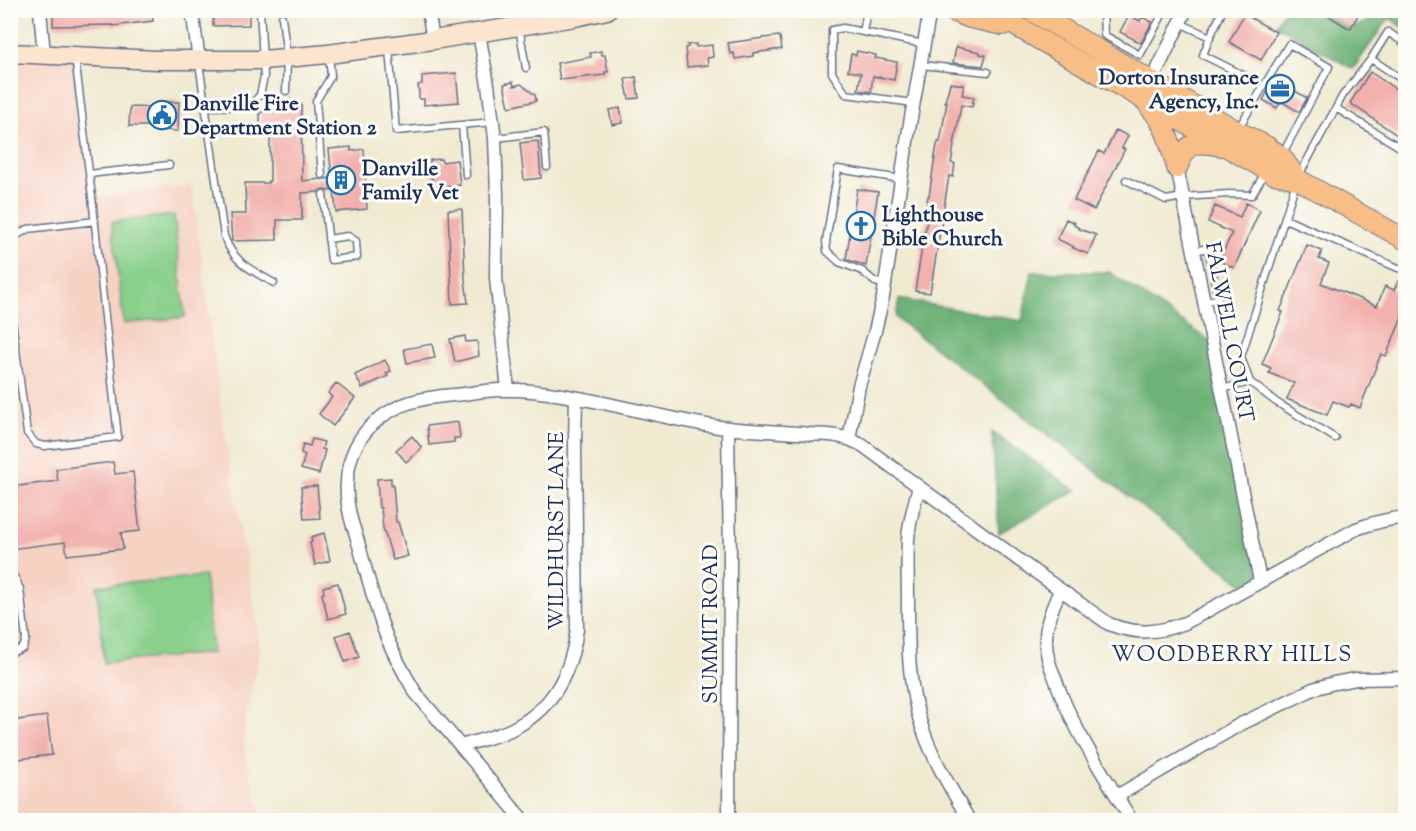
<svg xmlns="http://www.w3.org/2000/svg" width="1416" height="831" font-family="'Sorts Mill Goudy',serif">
<rect width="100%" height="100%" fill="#fdfcf7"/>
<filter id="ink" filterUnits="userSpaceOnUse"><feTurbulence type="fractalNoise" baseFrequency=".0167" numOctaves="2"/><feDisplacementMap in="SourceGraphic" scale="12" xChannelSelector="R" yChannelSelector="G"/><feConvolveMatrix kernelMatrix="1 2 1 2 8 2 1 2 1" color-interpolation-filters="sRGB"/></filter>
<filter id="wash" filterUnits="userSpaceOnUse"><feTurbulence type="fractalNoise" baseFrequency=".008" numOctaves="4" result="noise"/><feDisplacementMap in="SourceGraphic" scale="24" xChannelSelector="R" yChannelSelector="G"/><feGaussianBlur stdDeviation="1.35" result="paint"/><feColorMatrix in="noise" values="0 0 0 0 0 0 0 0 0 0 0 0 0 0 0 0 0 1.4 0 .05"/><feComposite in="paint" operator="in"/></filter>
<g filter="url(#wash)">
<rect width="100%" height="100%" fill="#f0ead1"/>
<path fill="#f6d2c3" d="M10,53L75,56L92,197L192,185L224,429L257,624L260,653L247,713L243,741L251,780L264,820H11Z"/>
<path fill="#89d08b" stroke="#528074" stroke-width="1.5" d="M174,215L185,317L124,324L112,222Z
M205,576L212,653L104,663L97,586Z"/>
<path fill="#6eb277" stroke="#44706a" stroke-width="1.5" d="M1284,11H1319L1350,29L1375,18L1379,11H1405V28L1389,18L1353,69L1276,25Z
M1032,272H1109L1213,343L1260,581L1248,588L896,318L899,299L1022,321Z
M992,432L1076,491L999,533Z"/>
<g id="blocks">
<path fill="#f2b1ad" d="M53,10H152L153,21L113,26V25L53,26Z
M213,10H247V14H249V25L213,26Z
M1319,10H1361L1350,29Z
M1244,14L1276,32L1261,60L1229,42Z
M1129,15L1140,21L1142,17L1152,22L1141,43L1120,32Z
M779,36L780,37L782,49L753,53V56L735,59L734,53L730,54L728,43Z
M696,44V47L712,45L713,57L707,58L708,65L687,67L685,48L688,47L687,45Z
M956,47L980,52V54L986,55L983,66L953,63Z
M601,51L602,55H605L608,72H605V75L560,80L557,63L591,57L590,53Z
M857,51L876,55L875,58L897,62L894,80L873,76L871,92L858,90L861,73L848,71L851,54L856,55Z
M1370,72L1406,96V141L1350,103Z
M456,73L459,102L424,105V99H419V94L418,85L422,84V76Z
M636,77L639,98L629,99L625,79Z
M1275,79L1307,98L1299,112L1281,101L1277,108L1263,100Z
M513,82L514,86L521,84L535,95L536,101L509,107L504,84Z
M950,83L964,85L962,95L974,97L972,107L961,105L951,163L955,164L953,177L949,176L930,293L915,291L922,247H919L922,232H925L929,208H926L928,196H929L936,150L938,142H940L947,102H945Z
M162,102H179L178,131L162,130V126H129L130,107L162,108Z
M301,104L302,181L332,178L329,149L351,147V151L364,149L367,209L336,212L334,190L327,191L323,189L318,192L302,193V220H277V240L232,241L230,214H246L245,183H268V181H270V127H260V112H270V105Z
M620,108L623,123L612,125L609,110Z
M1116,130L1128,136L1122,148L1125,149L1094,210L1074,200L1099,151L1104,154Z
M538,141L541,178L524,180L520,143Z
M441,159L442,162L457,160L460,185L433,188L430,160Z
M857,189L878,192L866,266L846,259Z
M1246,203L1260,210L1234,268L1219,261L1232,233L1208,222L1215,206L1240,217Z
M462,209L465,279L468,303L452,304L448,210Z
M1066,219L1075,223L1074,225L1079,228V229L1096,235L1088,254L1073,248L1074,247L1057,239Z
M1307,245L1322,251L1319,259L1329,263L1321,283L1377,306L1385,286L1394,290L1398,281L1406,284V308L1386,356L1381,354L1360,408L1351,404L1349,407L1333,401L1327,415L1287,399L1294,383L1269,373L1271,368L1262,364L1283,312L1280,311Z
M465,336L466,342L477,341L479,356L455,362L450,339Z
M432,344L435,358L407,363L404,349Z
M385,360L391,371L386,373L388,376L362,388L355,375Z
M336,383L355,398L333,426L319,414L332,397L328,393Z
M458,422L460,438H454V442L429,445L427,426Z
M412,436L422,448L406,462L396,450Z
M312,439L324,442L322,449L325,450L319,474L301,469L305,455L301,453L303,444L310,446Z
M113,462L115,474L133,472L140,531L121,533L123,549L67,555L65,542L10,549V487L58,481L56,469Z
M391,478V484H393L396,522H398L408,556L393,560L383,528L381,508H379L377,479Z
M317,486L320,518L304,519L301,487Z
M324,533L330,560L329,561L315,565L310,543L312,542L311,537Z
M338,583L346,614L328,619L322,594L324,593L323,587Z
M350,631L359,657L345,662L336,636Z
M47,716L52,755L10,760V721Z"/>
</g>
</g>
<g filter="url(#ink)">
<use href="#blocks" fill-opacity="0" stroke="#667086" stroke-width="1.5"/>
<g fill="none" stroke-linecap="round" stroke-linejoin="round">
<g stroke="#667086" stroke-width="9">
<path id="lane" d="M1103,10L1104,35L1140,55L1165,10
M282,17L287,58L286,91
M1180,23L1210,37L1203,55L1245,76
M519,27L526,68
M863,32L867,10
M1210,37L1223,10
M389,49L396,131L493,122
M1371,59L1388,32L1406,44
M199,63L224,236C233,262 251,270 274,283
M921,65L988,72
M914,103L846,94L832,73V30L843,28L924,44
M206,107L250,106L260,95L264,77L260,10
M1336,108L1406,151
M462,125L466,175
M1238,129L1289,44L1329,67L1283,153
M496,138L544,132L547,167
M89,174L169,165
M322,175L316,101L331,76L329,55
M1126,180L1166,200L1183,197L1229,194L1252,195L1266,171
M323,194L331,260L357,257L356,241L348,236L328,239
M1285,219L1398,268L1406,269
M10,242L17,235L28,229L95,221
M1194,251L1208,248L1218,299L1205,301
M885,284L875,282L862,271L839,262L827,251L826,241L838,169L901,179
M10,305L27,433L36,444L45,446L118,437L92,197L75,57
M1222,389L1250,382
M1335,438L1276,402L1250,382L1241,357L1297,179L1343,95L1371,59L1406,82
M10,576L15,578L20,589L26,639L23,648L10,653"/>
</g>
<g stroke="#667086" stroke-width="15">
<path id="street" d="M40,10L44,55
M192,10L199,60
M428,10L433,40
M479,33L488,85L495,138L497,195L496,278L508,390
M1150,85L1186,10
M1176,162L1260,581
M728,428L730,556L729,820
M849,439L859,386L875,331L883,297L908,135L930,10
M919,487C914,504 909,522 908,540C907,561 908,583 908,604C908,645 908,687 922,727C933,760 952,790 969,820
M1060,590C1053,607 1045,623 1046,642C1046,655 1050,667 1055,678C1072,729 1104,774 1131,820
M461,746C477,741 495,737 510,730C553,710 571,673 577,629L575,442L576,398
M1117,796L1239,725L1313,689L1334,683L1356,679L1406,678
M523,820L415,692C405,675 395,657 387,638C374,605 366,569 356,535C338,486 344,436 394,409C414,398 441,396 464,394C482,391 501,389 518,390C586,394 652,417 719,427C749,431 779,431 809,434C819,435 831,434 841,437C848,438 855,442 862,445L1034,571L1109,624C1136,635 1158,633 1185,623L1356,529C1372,523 1388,519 1406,517"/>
</g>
<g stroke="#667086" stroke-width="21">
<path id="secondary" d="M10,53L157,60H263L328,54L433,40L575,17L607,10"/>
</g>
<g stroke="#667086" stroke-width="22">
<path id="primary" d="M950,10L970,18L1003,25
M988,10L1274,174L1297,179L1406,240
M1030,10L1237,131L1266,146L1281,156L1297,179
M1149,106C1167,126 1170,143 1177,168
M1177,168C1187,141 1195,141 1221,146"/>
</g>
<use href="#lane" stroke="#fff" stroke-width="6"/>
<use href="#street" stroke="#fff" stroke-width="12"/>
<use href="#secondary" stroke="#fce5cf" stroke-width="18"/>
<use href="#primary" stroke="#f7be87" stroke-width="20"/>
</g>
</g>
<defs>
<g id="office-ring" transform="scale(1.5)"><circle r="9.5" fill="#fdfcf7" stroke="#1f6fb2" stroke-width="1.5"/><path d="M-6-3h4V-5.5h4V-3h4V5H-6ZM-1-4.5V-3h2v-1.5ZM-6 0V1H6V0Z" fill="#1f6fb2"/></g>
<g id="civic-ring" transform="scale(1.5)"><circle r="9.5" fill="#fdfcf7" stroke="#1f6fb2" stroke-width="1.5"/><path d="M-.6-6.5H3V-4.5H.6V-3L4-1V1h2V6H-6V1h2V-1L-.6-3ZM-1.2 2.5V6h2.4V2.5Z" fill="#1f6fb2"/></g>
<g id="building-ring" transform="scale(1.5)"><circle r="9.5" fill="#fdfcf7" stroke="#1f6fb2" stroke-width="1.5"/><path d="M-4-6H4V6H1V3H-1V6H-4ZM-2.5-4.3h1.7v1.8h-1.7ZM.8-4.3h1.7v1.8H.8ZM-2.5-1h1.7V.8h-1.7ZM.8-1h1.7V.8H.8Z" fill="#1f6fb2"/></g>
<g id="church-ring" transform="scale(1.5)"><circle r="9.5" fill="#fdfcf7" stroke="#1f6fb2" stroke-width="1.5"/><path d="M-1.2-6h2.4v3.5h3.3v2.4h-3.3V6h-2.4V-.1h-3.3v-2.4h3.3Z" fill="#1f6fb2"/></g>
</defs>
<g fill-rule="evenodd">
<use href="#office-ring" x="1280" y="89"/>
<use href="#civic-ring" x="162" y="115"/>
<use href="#building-ring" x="341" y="180"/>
<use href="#church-ring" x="861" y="226"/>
</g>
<g text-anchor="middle" stroke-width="6" stroke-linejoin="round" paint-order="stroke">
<g font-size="21" font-weight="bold" fill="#1b2f5e" stroke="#fdfcf7" text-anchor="start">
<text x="1259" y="84" text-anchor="end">Dorton Insurance<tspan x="1259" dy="24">Agency, Inc.</tspan></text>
<text x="183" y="110">Danville Fire<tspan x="183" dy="24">Department Station 2</tspan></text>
<text x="362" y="175">Danville<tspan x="362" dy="24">Family Vet</tspan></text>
<text x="882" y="221">Lighthouse<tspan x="882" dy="24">Bible Church</tspan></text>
</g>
<g font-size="21" fill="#1b2f5e" stroke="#fdfcf7">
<text transform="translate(1230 332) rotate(79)" y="7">FALWELL COURT</text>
<text transform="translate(556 531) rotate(-90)" y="7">WILDHURST LANE</text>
<text transform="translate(710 624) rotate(-90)" y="7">SUMMIT ROAD</text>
</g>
<g font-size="22" letter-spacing="1.5" fill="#1b2f5e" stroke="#fdfcf7">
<text x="1232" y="661">WOODBERRY HILLS</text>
</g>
</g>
<rect width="1416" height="831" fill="none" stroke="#fdfcf7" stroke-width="36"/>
</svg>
